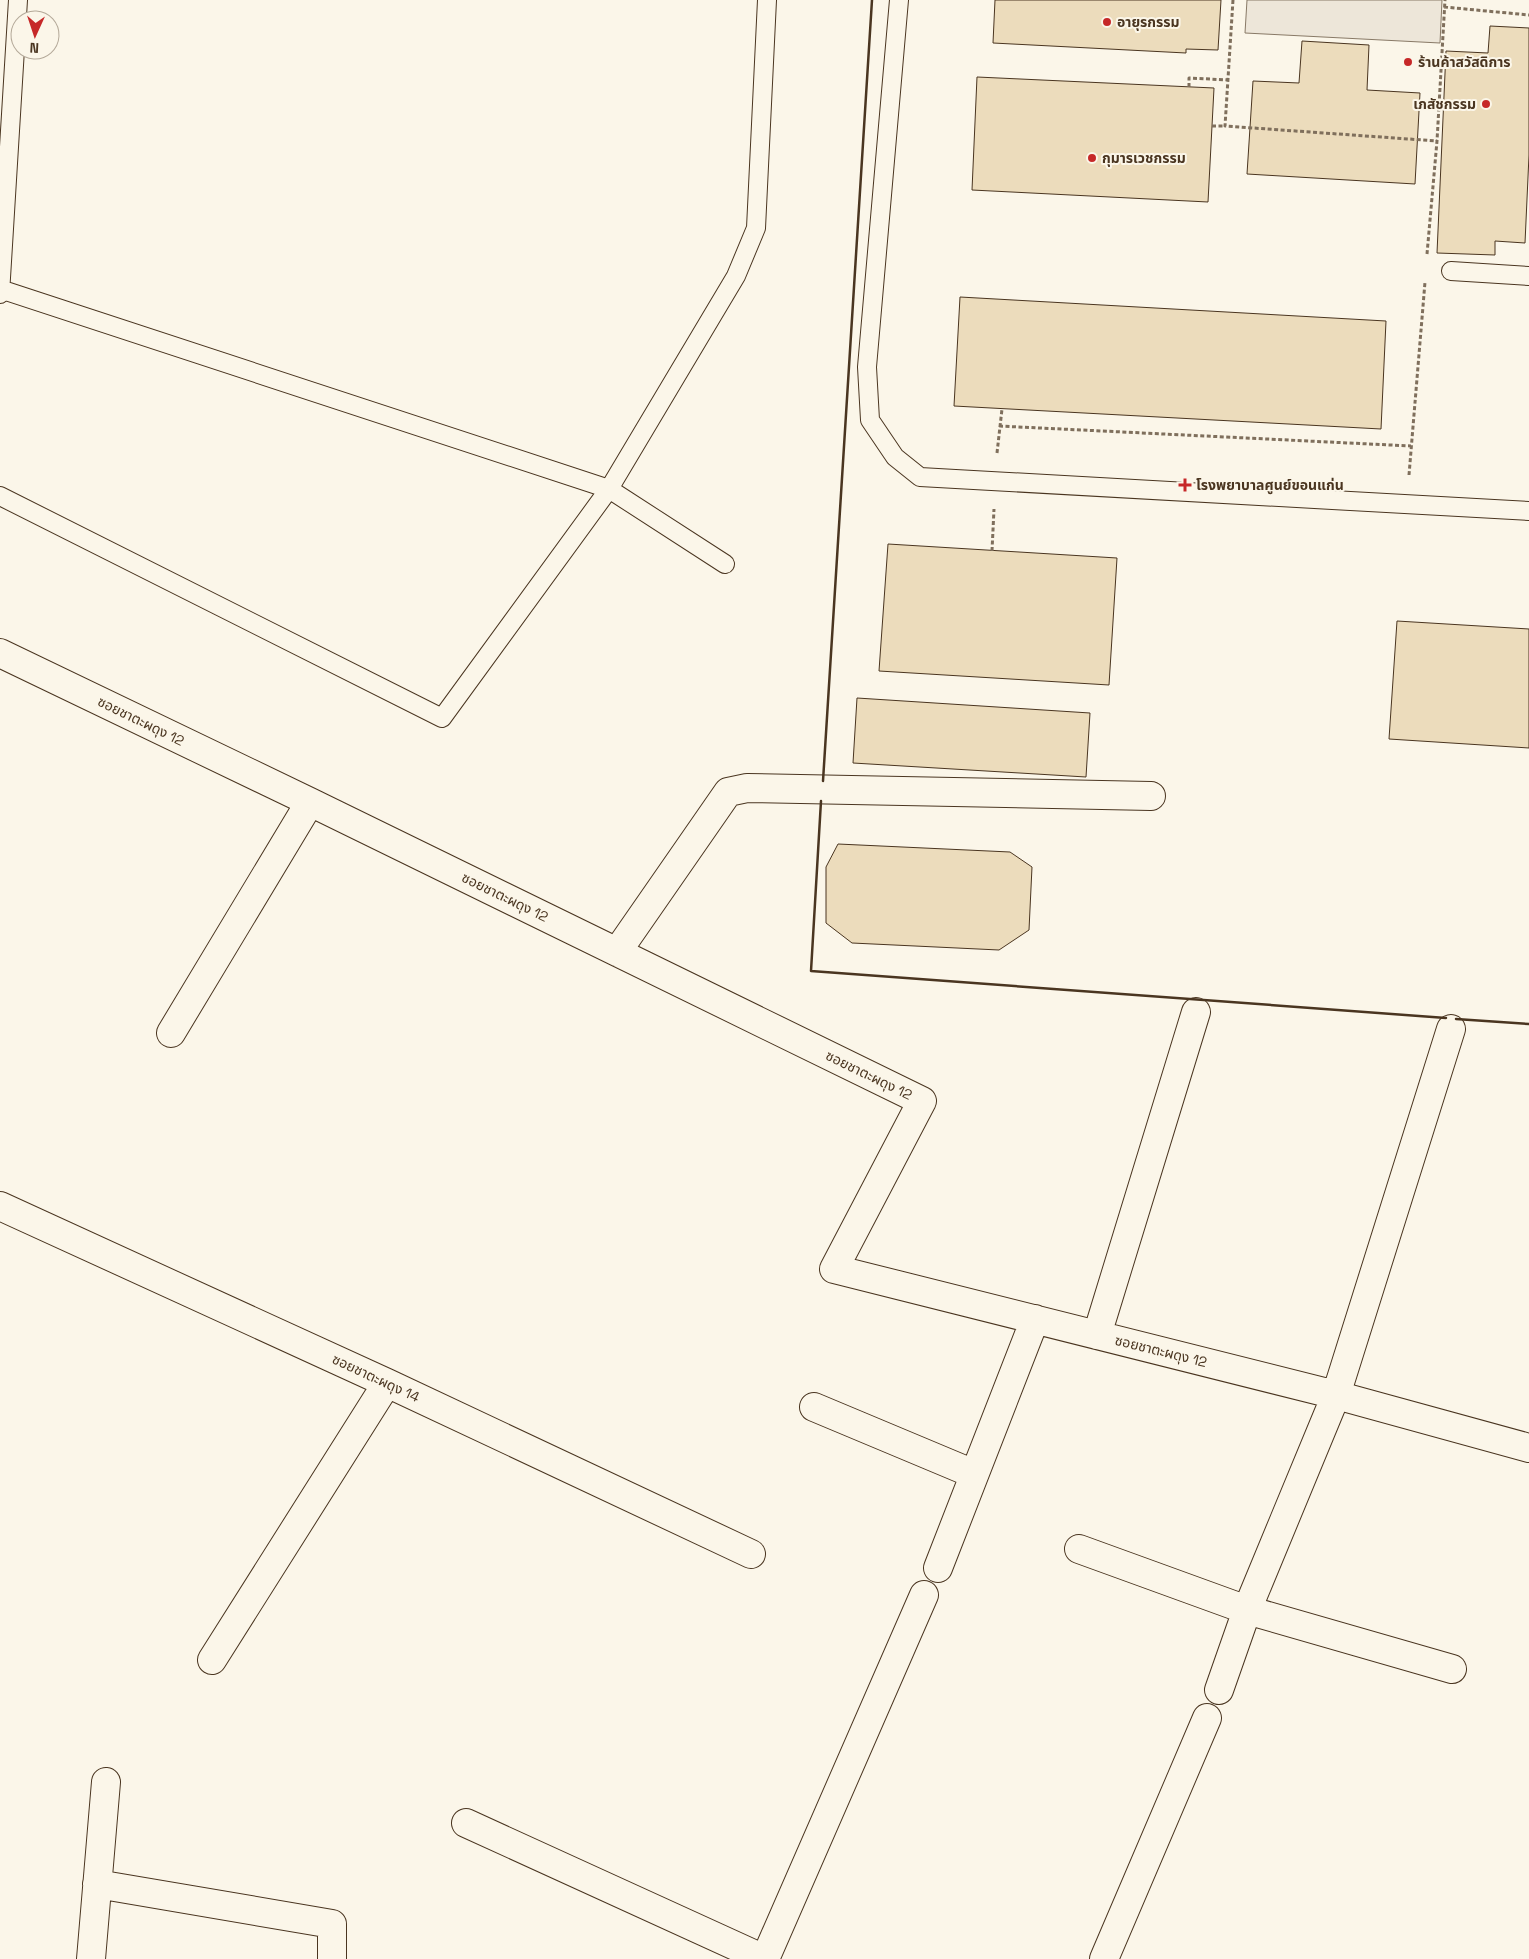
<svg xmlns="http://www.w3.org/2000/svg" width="1529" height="1959" font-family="'Space Grotesk','Noto Sans Thai',sans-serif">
<rect width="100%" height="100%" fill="#fbf6e9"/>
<path fill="#ede6d9" stroke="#887966" d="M1247,0H1442L1440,43L1245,33Z"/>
<path fill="#ecdcbc" stroke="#4a3520" d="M995,0H1221L1218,50L1186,49V53L993,43Z
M1490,26L1529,28V155L1525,243L1495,241V255L1437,253L1446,51L1488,53Z
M1302,41L1369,45L1367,90L1420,93L1415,184L1247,174L1253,81L1299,83Z
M977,77L1214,88L1208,202L972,190Z
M960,297L1386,321L1381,429L954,406Z
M888,544L1117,558L1109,685L879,671Z
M1397,621L1529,629V748L1389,739Z
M857,698L1090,713L1086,777L853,763Z
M838,844L1010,852L1032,867L1029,930L999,950L852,943L826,923V867Z"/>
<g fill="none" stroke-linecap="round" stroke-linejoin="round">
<g stroke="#4a3520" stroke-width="20">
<path id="lane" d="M899,0L867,367L870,420L895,457L920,477L1529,511
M1451,271L1529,276
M0,289L609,489L725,564
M0,294L18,0
M0,496L442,718L609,489L736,276L756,228L767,0"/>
</g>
<g stroke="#4a3520" stroke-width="30">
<path id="street" d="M0,653L310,802L922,1101L834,1269L1336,1395L1529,1448
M617,952L728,792L747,788L1151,796
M171,1033L310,802
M0,1206L387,1383L751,1554
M1097,1335L1196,1012
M814,1407L974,1474
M1079,1549L1247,1610L1452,1669
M938,1568L1035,1319
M212,1660L387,1383
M1219,1690L1247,1610L1336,1395L1451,1029
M466,1823L764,1959
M97,1884L332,1924V1959
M91,1959L106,1782
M765,1959L924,1595
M1104,1959L1207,1718"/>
</g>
<path stroke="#7f6f5c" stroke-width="3" stroke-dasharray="4 2.5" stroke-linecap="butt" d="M1233,0L1225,126L1437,141
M1444,7L1529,15
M1189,87V78L1228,80
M1212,126H1225
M1427,254L1437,141L1445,0
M999,426L1411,446
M997,453L1002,409
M1409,475L1425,282
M992,551L994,509"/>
<use href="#lane" stroke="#fbf6e9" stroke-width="18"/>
<use href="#street" stroke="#fbf6e9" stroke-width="28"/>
<path stroke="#4a3520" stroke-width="2.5" d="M823,781L872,0
M821,801L811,971L1446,1018
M1456,1019L1529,1024"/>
</g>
<g fill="#c62828" stroke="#fbf6e9" stroke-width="2">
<circle cx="1107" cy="22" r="5"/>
<circle cx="1408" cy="62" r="5"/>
<circle cx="1486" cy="104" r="5"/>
<circle cx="1092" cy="158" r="5"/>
<path d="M1182.5 477.5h5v5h5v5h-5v5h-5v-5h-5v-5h5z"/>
</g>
<g text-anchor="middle" stroke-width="4" stroke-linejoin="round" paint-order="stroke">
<g font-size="14" font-weight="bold" fill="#4a3520" stroke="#fbf6e9" text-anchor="start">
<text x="1117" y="27">อายุรกรรม</text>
<text x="1418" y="67">ร้านค้าสวัสดิการ</text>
<text x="1476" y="109" text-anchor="end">เภสัชกรรม</text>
<text x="1102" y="163">กุมารเวชกรรม</text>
<text x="1196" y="490">โรงพยาบาลศูนย์ขอนแก่น</text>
</g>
<g font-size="14" fill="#4a3520" stroke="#fbf6e9">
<text transform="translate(141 721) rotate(26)" y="5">ซอยชาตะผดุง 12</text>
<text transform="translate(505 897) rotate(26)" y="5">ซอยชาตะผดุง 12</text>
<text transform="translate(869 1075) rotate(26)" y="5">ซอยชาตะผดุง 12</text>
<text transform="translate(1161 1351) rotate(14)" y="5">ซอยชาตะผดุง 12</text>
<text transform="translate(376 1378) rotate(25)" y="5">ซอยชาตะผดุง 14</text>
</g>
</g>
<g transform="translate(35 35) rotate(183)"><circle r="24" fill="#fbf6e9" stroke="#b4a999"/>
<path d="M0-4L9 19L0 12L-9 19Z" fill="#c62828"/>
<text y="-8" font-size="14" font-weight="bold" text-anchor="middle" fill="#4a3520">N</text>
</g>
</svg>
